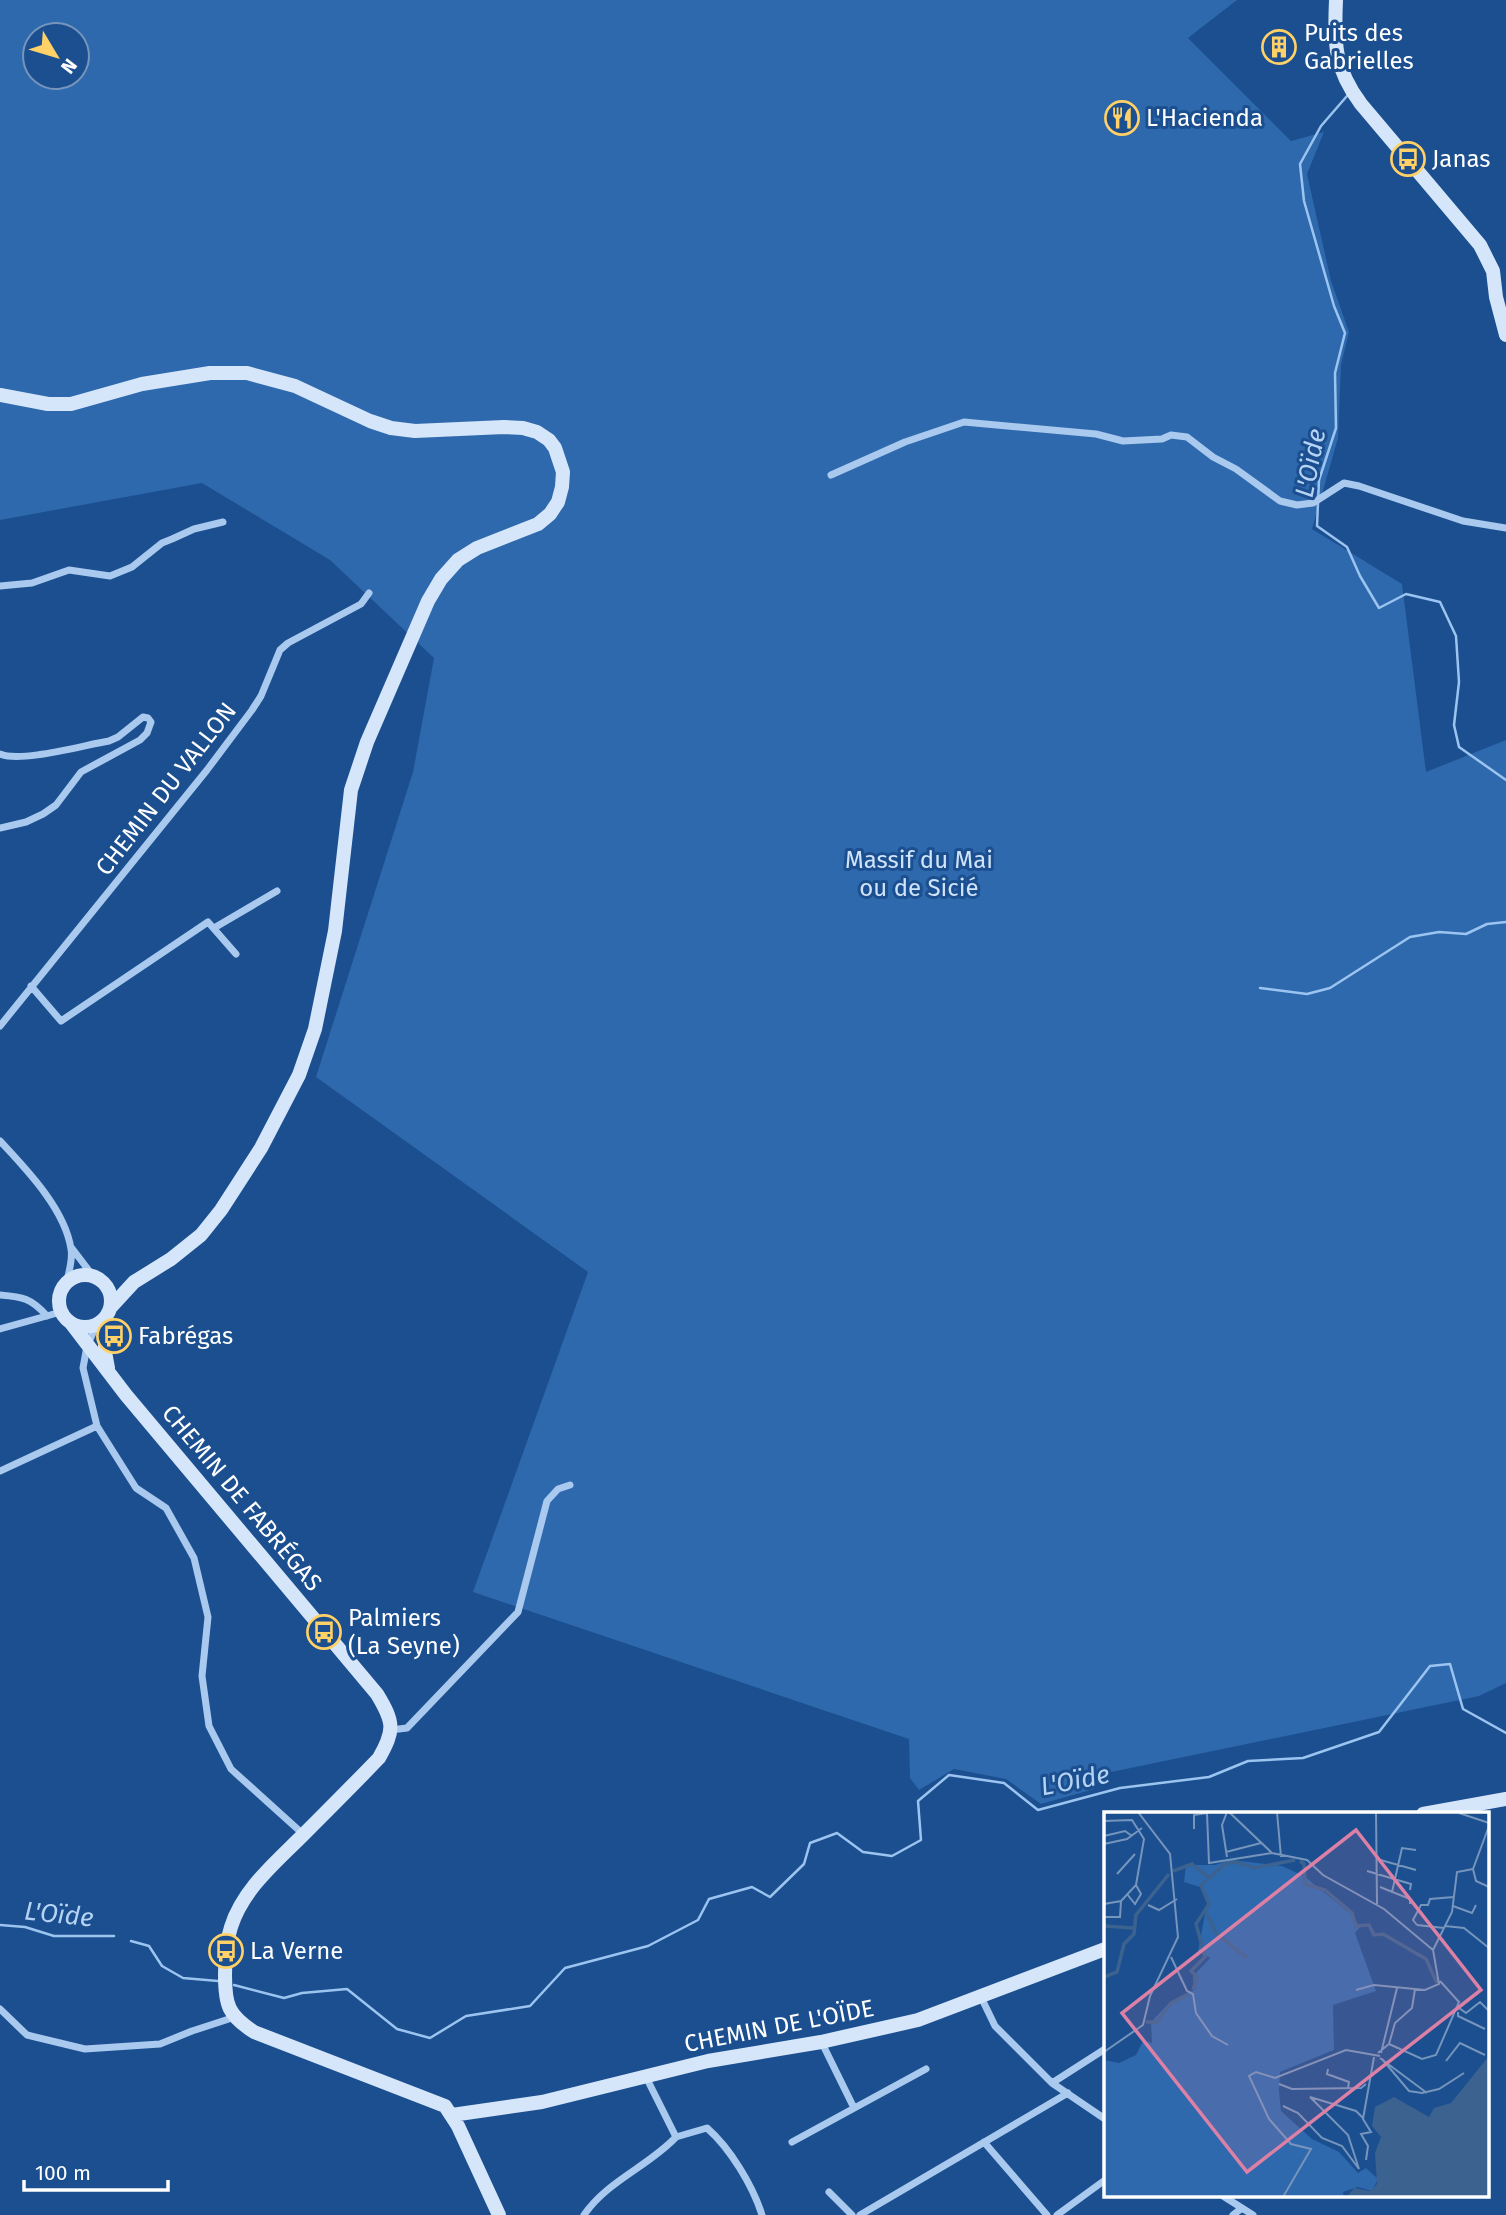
<svg xmlns="http://www.w3.org/2000/svg" width="1506" height="2215" font-family="'Fira Sans',sans-serif">
<rect width="100%" height="100%" fill="#1b4f8f"/>
<path fill="#2e69ad" fill-rule="evenodd" d="M0,0H1237L1188,38L1291,141L1324,132L1307,174L1331,281L1349,332L1341,365L1338,438L1312,529L1402,584L1426,772L1506,740V1683L1479,1696L1092,1776L1094,1789L1041,1804L1006,1779L954,1769L919,1790L910,1778L909,1739L473,1592L588,1272L316,1077L413,772L434,658L330,560L202,483L0,520ZM35,35H77V77H35Z"/>
<g fill="none" stroke-linecap="round" stroke-linejoin="round">
<path stroke="#9cc4f0" stroke-width="2.5" d="M1347,96L1321,126L1300,164L1304,201L1334,306L1345,333L1335,373L1336,428L1319,480L1317,526L1347,547L1360,576L1379,608L1406,594L1440,602L1456,636L1459,682L1454,725L1459,747L1506,780
M1260,988L1307,994L1330,988L1410,937L1439,932L1466,934L1487,924L1506,922
M0,1925L25,1927L54,1936H114
M131,1941L149,1946L162,1966L183,1978L218,1981
M234,1985L284,1998L302,1993L347,1989L397,2029L430,2038L466,2016L530,2006L565,1968L648,1946L698,1920L709,1899L752,1887L770,1897L804,1864L810,1843L837,1833L863,1852L892,1856L921,1840L918,1801L949,1775L1004,1783L1038,1810L1120,1788L1209,1777L1248,1761L1303,1758L1379,1732L1430,1666L1450,1664L1463,1709L1506,1733"/>
<path stroke="#a9c9ee" stroke-width="7" d="M831,475L905,442L964,422L1096,434L1123,441L1162,439L1171,435L1187,437L1213,457L1236,469L1280,501L1297,505L1313,503L1344,483L1359,486L1463,521L1506,528
M0,586L32,583L69,570L110,576L132,567L162,543L172,539L194,529L223,522
M0,754C21,763 84,745 109,741L118,737L143,717L148,718L151,722L147,733L140,740L81,772L56,805L43,814L26,822L0,828
M214,928L277,891
M31,986L61,1021L208,922L236,954
M0,1026L207,770L252,710L261,696L280,650L288,643L361,604L369,593
M0,1141C26,1169 65,1209 71,1249C73,1260 69,1270 67,1281
M71,1247L93,1276
M0,1295C23,1297 31,1298 47,1316
M97,1324L87,1346L83,1368L97,1426L136,1488L166,1508L194,1558L208,1617L202,1676L209,1726L231,1769L303,1834
M0,1329L61,1312
M0,1471L97,1426
M391,1730L407,1728L518,1612L547,1501L558,1489L570,1485
M981,1997L995,2026L1052,2083L1105,2119
M0,2009L27,2035L85,2049L160,2044L192,2031L235,2017
M822,2043L854,2108
M646,2077L676,2137
M1052,2083L1105,2049
M676,2137L707,2128C730,2148 753,2186 762,2215
M792,2142L926,2069
M984,2142L1047,2215
M829,2192L852,2215
M1223,2196L1253,2215
M584,2215C607,2181 649,2166 676,2137
M860,2215L1068,2093
M1057,2215L1105,2180
M1233,2215L1242,2208"/>
<path stroke="#d6e6fa" stroke-width="14" d="M1336,0C1334,43 1334,68 1361,104L1480,245L1493,271L1496,297L1506,335
M0,395L48,404H71L142,384L179,378L210,373H247L295,386L370,421L391,428L415,431L504,427L523,428L537,432L549,440L555,448L563,472L562,487L558,502L550,514L538,524L477,548L458,560L441,579L428,601L367,742L351,790L335,931L315,1029L299,1075L261,1148L221,1210L201,1235L171,1259L134,1282L111,1307
M59 1301a26 26 0 1 1 52 0a26 26 0 1 1-52 0Z
M105,1318V1352L108,1368
M71,1323L126,1395L377,1694C394,1722 395,1730 379,1758C354,1784 329,1809 303,1835C276,1862 243,1889 231,1927C226,1942 225,1959 225,1975C225,2005 228,2015 254,2032L445,2106L458,2126L499,2215
M1423,1814L1506,1799
M452,2115L542,2102L708,2061L821,2042L918,2020L1105,1949"/>
</g>
<defs>
<g id="building-ring" transform="scale(1.75)"><circle r="9.5" fill="#1b4f8f" stroke="#ffd166" stroke-width="1.5"/><path d="M-4-6H4V6H1V3H-1V6H-4ZM-2.5-4.3h1.7v1.8h-1.7ZM.8-4.3h1.7v1.8H.8ZM-2.5-1h1.7V.8h-1.7ZM.8-1h1.7V.8H.8Z" fill="#ffd166"/></g>
<g id="restaurant-ring" transform="scale(1.75)"><circle r="9.5" fill="#1b4f8f" stroke="#ffd166" stroke-width="1.5"/><path d="M-5-6h1v4h1v-4h1v4h1v-4h1v5L-1.5 .5V6h-2V.5L-5-1ZM5-6V6H3V1.5H1.5Q1.5-4 5-6Z" fill="#ffd166"/></g>
<g id="bus-ring" transform="scale(1.75)"><circle r="9.5" fill="#1b4f8f" stroke="#ffd166" stroke-width="1.5"/><path d="M-5-6H5V4H4V6H2V4H-2V6H-4V4H-5ZM-3.5-4V0h7V-4ZM-3.5 1.2v1.5H-2V1.2ZM2 1.2v1.5H3.5V1.2Z" fill="#ffd166"/></g>
</defs>
<g fill-rule="evenodd">
<use href="#building-ring" x="1279" y="47"/>
<use href="#restaurant-ring" x="1122" y="118"/>
<use href="#bus-ring" x="1408" y="159"/>
<use href="#bus-ring" x="114" y="1336"/>
<use href="#bus-ring" x="324" y="1632"/>
<use href="#bus-ring" x="226" y="1951"/>
</g>
<g text-anchor="middle" stroke-width="6" stroke-linejoin="round" paint-order="stroke">
<g font-size="24" fill="#fff" stroke="#1b4f8f" text-anchor="start">
<text x="1304" y="41">Puits des<tspan x="1304" dy="28">Gabrielles</tspan></text>
<text x="1146" y="126">L'Hacienda</text>
<text x="1432" y="167">Janas</text>
<text x="138" y="1344">Fabrégas</text>
<text x="348" y="1626">Palmiers<tspan x="348" dy="28">(La Seyne)</tspan></text>
<text x="250" y="1959">La Verne</text>
</g>
<g font-size="24" fill="#fff" stroke="#1b4f8f">
<text transform="translate(166 789) rotate(-52)" y="8">CHEMIN DU VALLON</text>
<text transform="translate(242 1498) rotate(50)" y="8">CHEMIN DE FABRÉGAS</text>
<text transform="translate(779 2026) rotate(-11)" y="8">CHEMIN DE L'OÏDE</text>
</g>
<g font-size="24" fill="#cfe3fa" stroke="#1b4f8f">
<text x="919" y="868">Massif du Mai<tspan x="919" dy="28">ou de Sicié</tspan></text>
</g>
<g font-size="26" font-style="italic" fill="#b5d3f5" stroke="#1b4f8f">
<text transform="translate(1310 463) rotate(-79)" y="9">L'Oïde</text>
<text transform="translate(1075 1780) rotate(-11)" y="9">L'Oïde</text>
<text transform="translate(59 1914) rotate(6)" y="9">L'Oïde</text>
</g>
</g>
<g transform="translate(1104 1812)">
<rect width="385" height="385" fill="#1b4f8f"/>
<path d="M127,48L178,54L200,64L247,102L256,115L251,121L272,179L229,193L230,238L176,260L175,279L177,299L208,327L235,340L254,361L262,356L274,367L268,379L254,375L239,380L240,385H0V248L15,251L32,243L39,229L48,231L47,210L66,190L90,178L89,164L106,146L94,139L103,91L96,75L80,70L82,53H111Z" fill="#2e69ad"/>
<path d="M385,244V385H243L250,376L267,379L273,372L271,341L277,325L268,314L271,295L290,285L325,305L330,296L347,291Z" fill="#3c6290"/>
<path fill="none" stroke="#3c6290" stroke-width="3.5" d="M196,49L200,52L201,72L221,78L248,101L252,114L265,113L270,123L279,122L322,147L333,171M69,59L88,52L105,66L121,52L132,50L150,56L191,48M102,100L112,121L143,146M0,114L29,116M0,165L13,160L20,132L30,122L32,103L65,62M89,178L93,165L87,159L101,145L92,112L105,92L97,73L103,68M42,210H53L67,191L84,182"/>
<path fill="none" stroke="#7695bc" stroke-width="2" d="M123,0L118,13L123,45M125,0L168,41L203,48L219,63L280,97L329,138M173,0L177,45M272,0L273,92M355,1L385,11M0,9L28,8L40,27L32,73L17,89L0,92M90,17V3L103,1L105,51L168,41M0,24L21,19L28,24M0,32L23,27L38,16M122,40L157,31M273,47L312,58M369,57L385,14M369,57L372,69L385,75M263,59L307,72L306,78M13,62L31,42M276,75L306,87V92M288,80L298,36L312,38M23,82L31,92L37,82L32,73M44,93L55,98L73,87M349,94L368,101L372,93M0,105H16L17,89M313,113L309,108L317,93H324L326,87L350,85M313,113L340,116M341,114L360,116L385,136M67,145L83,179L89,182L92,201L108,224L124,233M252,178L270,173L321,178L335,172L329,138L348,100L353,60L369,57M355,196L362,201L376,190L385,199M354,200V204L381,217M285,232L318,247L332,243L355,190L336,169M0,240L39,213L46,184L74,125L66,42L34,0M274,241L285,232L291,211L308,196L311,177M277,241L293,176M276,246L323,281M278,247L305,279L318,281L335,277L360,261M342,249L356,231L381,243M224,257L223,262L245,270L244,276M175,272L188,277L257,276L262,272M179,294L194,301L218,326L238,334L255,357L244,323L206,285L252,299L259,306M262,348L264,334L257,322L267,320L259,307L270,245M179,385L207,337L187,332L165,307L145,264L152,260L171,266L242,238L276,244"/>
<path fill="#dd80a5" fill-opacity="0.15" stroke="#dd80a5" stroke-width="3.5" d="M252,18L377,178L143,360L18,201Z"/>
<rect width="385" height="385" fill="none" stroke="#fff" stroke-width="3.5"/>
</g>
<g transform="translate(56 56) rotate(128)"><circle r="33" fill="#1b4f8f" stroke="#7695bc" stroke-width="2"/>
<path d="M0-5L12 26L0 18L-12 26Z" fill="#ffd166"/>
<text y="-10" font-size="19" font-weight="bold" text-anchor="middle" fill="#ffffff">N</text>
</g>
<path d="M24 2180v10h144v-10" fill="none" stroke="#ffffff" stroke-width="3.5"/>
<text x="35" y="2180" font-size="21" fill="#ffffff" stroke="#1b4f8f" stroke-width="5" paint-order="stroke">100 m</text>
</svg>
